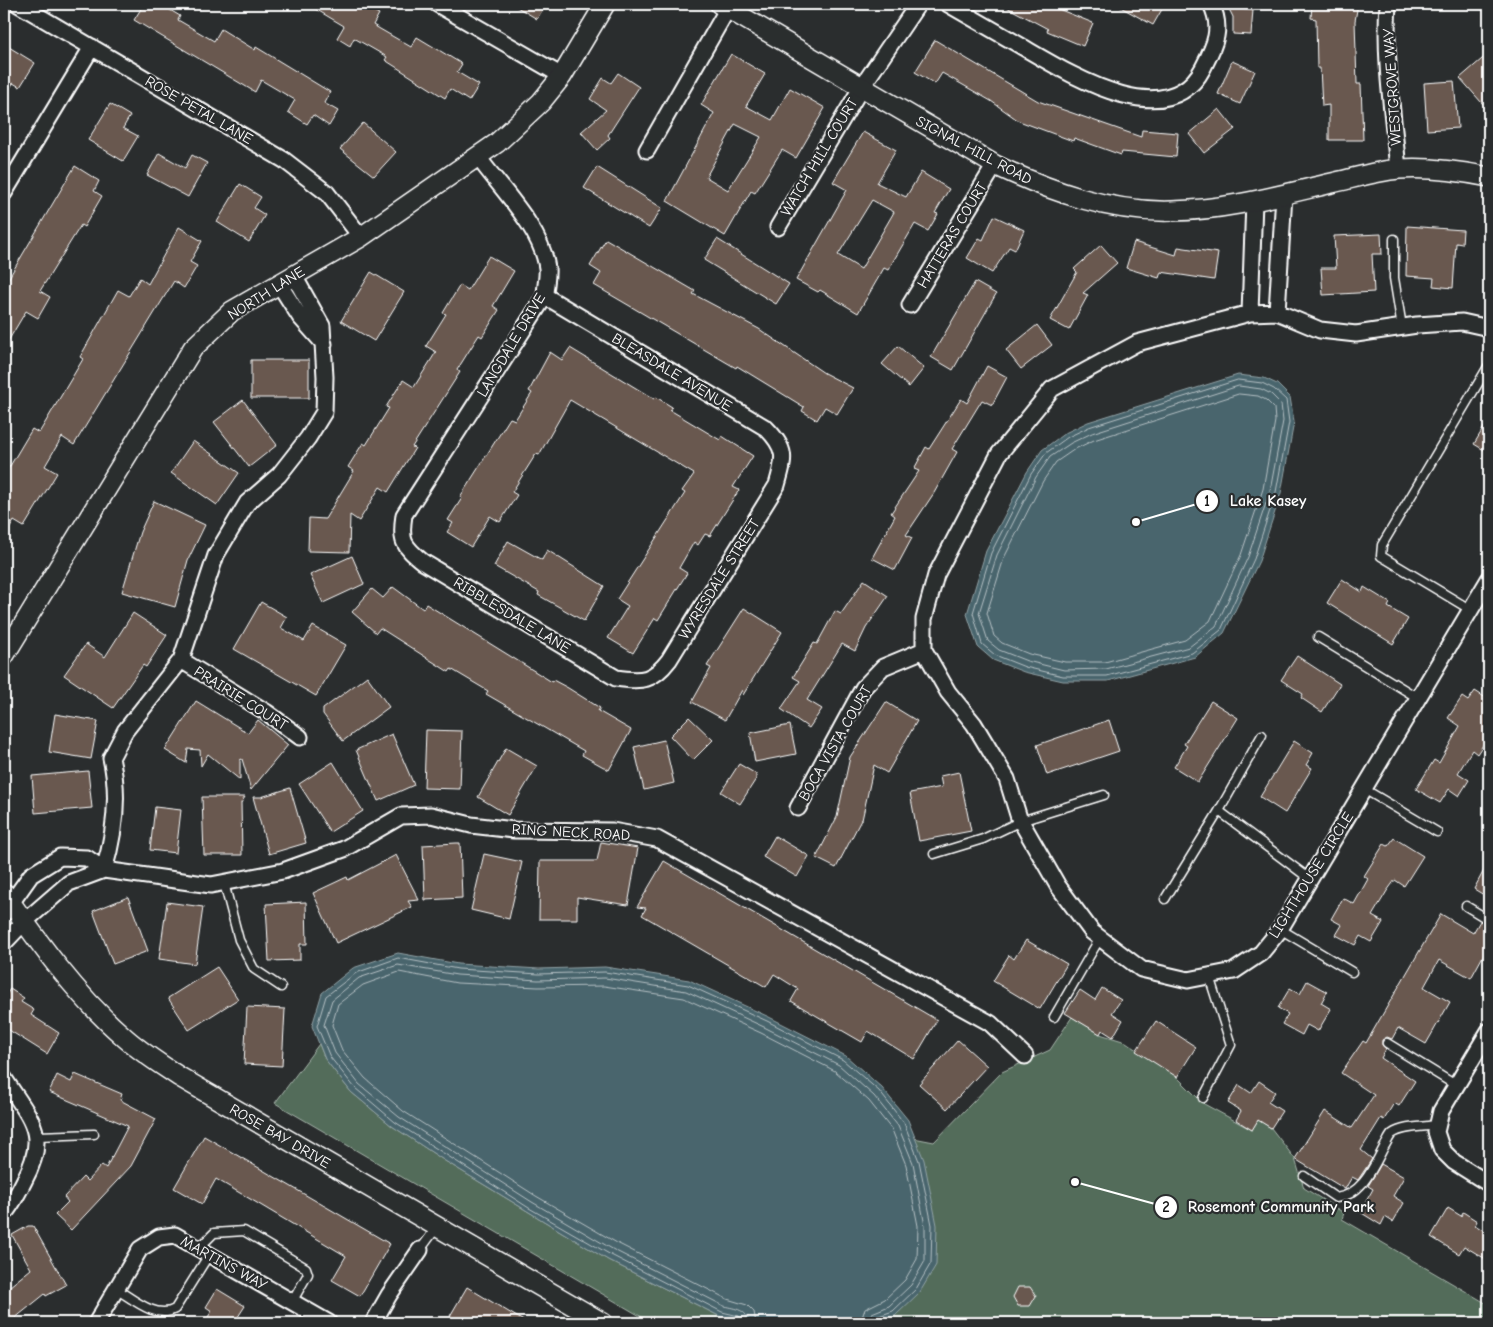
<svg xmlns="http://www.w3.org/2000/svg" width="1493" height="1327" font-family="'Comic Neue',sans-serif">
<rect width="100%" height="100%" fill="#2a2d2e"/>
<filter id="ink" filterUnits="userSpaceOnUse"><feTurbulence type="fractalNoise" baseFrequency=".02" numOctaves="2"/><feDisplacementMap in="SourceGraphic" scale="10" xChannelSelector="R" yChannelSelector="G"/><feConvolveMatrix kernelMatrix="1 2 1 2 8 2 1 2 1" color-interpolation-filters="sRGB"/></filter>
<g filter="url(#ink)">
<path fill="#526c5a" stroke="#a8b6ac" d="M1072,1017L1100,1034L1126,1042L1177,1077L1204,1104L1252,1130L1258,1120L1271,1128L1295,1159L1304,1188L1344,1213L1342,1219L1489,1305V1323H786L898,1135L934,1142L1002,1072L1050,1050Z
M319,1044L325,1059L351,1092L392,1126L445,1161L608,1260L721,1317L747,1323H670L653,1317L647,1320L275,1103Z"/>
<path fill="#49656d" stroke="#92a3a7" d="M1238,375L1264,378L1277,384L1290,397L1294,422L1281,493L1259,561L1224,633L1195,657L1108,681H1063L1024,672L993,660L978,647L967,614L986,551L1027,472L1042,450L1065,433L1088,422Z
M398,953L458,964L539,969L605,967L689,980L769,1017L846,1056L882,1088L908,1120L924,1160L937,1225L936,1265L920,1292L895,1316L872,1323H747L721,1317L608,1260L445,1161L392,1126L351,1092L325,1059L312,1026L322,993L353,968Z"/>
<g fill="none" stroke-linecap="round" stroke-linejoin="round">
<path stroke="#b6c1c5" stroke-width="1" d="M1238,380L1262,383L1274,389L1286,400L1289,422L1276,492L1254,559L1221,630L1192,653L1107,676H1063L1025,667L995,655L982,644L973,613L991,553L1031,474L1046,453L1068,437L1089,427Z
M1239,386L1261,389L1271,394L1281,404L1283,421L1270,491L1248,557L1216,626L1189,647L1106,669L1064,670L1027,661L999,650L988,641L979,613L997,555L1036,477L1050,457L1071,443L1092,433Z
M1239,394L1258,396L1266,400L1274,408L1275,421L1263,489L1241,555L1210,621L1185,640L1105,662H1065L1029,654L1002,643L994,636L987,613L1004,558L1043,481L1056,462L1075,449L1094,440Z
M742,1323L739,1316L722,1312L611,1255L529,1208L395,1122L355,1088L330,1057L317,1026L326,996L356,973L398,958L458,969L539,974L605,972L688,985L767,1021L843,1060L879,1091L904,1123L919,1161L932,1225L931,1263L916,1289L893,1311L876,1317L874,1323
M749,1323C747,1309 736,1309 724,1306L614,1250L532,1202L399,1117L359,1084L335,1053L324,1025L332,1000L359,978L398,965L457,975L538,980L605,978L686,991L764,1027L839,1065L874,1096L898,1126L913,1163L925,1226V1261L911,1285L889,1306L872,1313L868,1323
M756,1323L754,1312L747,1305L727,1299L617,1243L536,1196L403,1111L365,1078L342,1050L332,1025L338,1004L363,985L399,972L457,983L538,987L604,986L684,998L761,1033L835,1071L869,1101L892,1130L906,1165L918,1226L917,1259L905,1280L885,1299L865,1309L860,1323"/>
</g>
<path fill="#695950" stroke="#fff" fill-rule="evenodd" d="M144,4H160L180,16L178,20L214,41L221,29L255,50L256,47L330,92L324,103L338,111L329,126L313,115L307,124L288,112L295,100L261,80L255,92L134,20Z
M307,4H361L379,14L373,25L411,47L417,37L462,64L457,72L479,85L469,101L450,89L445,98L385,60L387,57L354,38L350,46L337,38L344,26Z
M512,4H546L537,19Z
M1001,4H1046L1093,23L1083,46L1047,31L1048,29Z
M1115,4H1165L1153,25Z
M1312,4H1358L1355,21L1357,84H1361L1363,140H1329V105L1322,106L1320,68H1317L1316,19L1311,18Z
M1229,9L1253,10L1251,35L1233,34V17Z
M935,40L1038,101L1141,137L1142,130L1178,133L1176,157L1122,152L1121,155L1074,138L1073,141L1019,121L991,101L942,73L935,84L915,72Z
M4,44L35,63L20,87L13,83L4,99Z
M1489,53V111L1460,78Z
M731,54L765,74L746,106L772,120L790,88L825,108L796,158L782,150L755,193L751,191L725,236L667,201L714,113L701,105ZM735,124L761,137L728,190L706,177Z
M1232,61L1255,71L1240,104L1218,94Z
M618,73L639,87L608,135L610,138L597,150L581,132L606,110L590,99L603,78L611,83Z
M1454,81L1458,128L1427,130L1424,83Z
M110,104L130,116L123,128L138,136L123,161L88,140Z
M1219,109L1235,129L1204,153L1189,134Z
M363,123L396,152L374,176L340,149Z
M863,132L896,150L877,183L906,197L921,172L949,189L935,213L938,214L928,231L915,224L888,270L884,268L858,313L820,290L818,292L796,280L847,190L833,182ZM872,200L894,212L861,269L838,255Z
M159,153L185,168L192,155L207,163L188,197L147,175Z
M75,166L99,181L94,191L102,196L84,227L81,225L40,291L50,297L38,318L26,311L4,348V286Z
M597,167L662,208L649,228L584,188Z
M240,184L261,197L254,208L265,215L249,242L217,222Z
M994,216L1024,230L1015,250L1009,247L992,273L967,258L979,238L983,240Z
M1407,226L1463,230L1462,244L1456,243L1453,288L1433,286L1434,278L1406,276Z
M179,227L202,241L190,262L197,266L184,288L174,281L74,445L62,437L45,466L57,473L24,527L14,521L4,538V476L32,429L39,433L83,359L80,357L118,290L129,296L140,278L148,284Z
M1381,234L1382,254H1372L1374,292L1323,295L1321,268H1336L1334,236Z
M606,239L695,291L693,294L759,329L824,373L853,388L837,414L825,407L817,420L802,411L804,407L737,366L736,368L594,285L601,273L590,266Z
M717,239L789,284L776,304L704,260Z
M1134,242L1176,255L1178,247L1218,253L1214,280L1161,272L1159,278L1126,268Z
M1101,245L1117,263L1083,293L1088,295L1069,330L1050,320L1077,272L1074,269Z
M489,256L514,271L493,306L499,310L482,337L479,335L457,370L460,372L412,447L415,448L388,492L380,487L359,521L350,515L349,552L308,551L309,518L325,519L354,471L348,467L363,443L366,445L389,408L386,407L403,380L414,387L436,352L426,346L446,314L443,313L460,285L468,290Z
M371,272L404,292L374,341L341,321Z
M975,282L996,294L953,370L931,357Z
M1037,325L1052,345L1021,369L1006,350Z
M898,346L924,368L909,387L882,364Z
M570,348L654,399L656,397L672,407L670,410L720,440L722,436L753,456L733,487L739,490L710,536L705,534L698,545L694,542L679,568L687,573L658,620L655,618L633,653L608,638L628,606L617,599L685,493L682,491L694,474L570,400L539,455L536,454L512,492L517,495L500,522L490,516L471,547L447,532L453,523L448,520L462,498L460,497L510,418L515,420L532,393L529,391L550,352L562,360Z
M251,360H309V398H251Z
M987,366L1007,377L992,405L982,400L952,449L957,452L934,493L906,535L912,538L895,570L872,558L895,516L891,513L919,471L914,469L926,447L929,449L961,399L967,403Z
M243,400L277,445L249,467L214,422Z
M1489,419V453L1474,444Z
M193,441L239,473L217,505L171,473Z
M154,501L205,525L188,560L175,607L122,592L140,532Z
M508,541L542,560L547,550L604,586L584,621L538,595L539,592L494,566Z
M352,556L364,584L323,603L310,575Z
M1342,579L1362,592L1364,587L1390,603L1388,607L1408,619L1393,644L1327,603Z
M864,580L888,596L866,628L855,651L842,644L807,700L822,709L809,728L781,709L800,681L793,677L814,643L817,644L835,611L841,614Z
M393,587L423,609L426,604L552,682L553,680L568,688L600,708L598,711L631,730L609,770L582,755L584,751L486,694L488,691L451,669L449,672L380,628L376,633L352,612L372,589L383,598Z
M261,602L287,617L281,628L304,641L313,626L346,645L316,696L234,649Z
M744,608L782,632L743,695L742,690L725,720L692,702L711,668L707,666Z
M133,613L167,635L146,667L143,665L113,708L64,675L86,644L105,657Z
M1297,656L1340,684L1322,712L1301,698L1303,694L1281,680Z
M367,676L389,707L343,741L323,714V709Z
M1475,691L1486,698L1484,700L1489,704V736L1477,754L1472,750L1458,773L1469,780L1459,796L1449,789L1440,803L1416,789L1434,760L1439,763L1460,726L1448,718L1462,697L1468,701Z
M196,701L248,733L258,720L288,745L251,790L242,759L240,760V780L208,754L201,766L200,750L188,749L186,763L165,750Z
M1211,701L1238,718L1198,782L1174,767L1187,746L1184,744Z
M886,702L917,721L887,773L874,765L862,820H861L836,868L816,858L837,817L850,757Z
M55,714L98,721L91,759L49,752Z
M689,717L713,740L693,760L670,736Z
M1109,720L1119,751L1047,775L1037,745Z
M790,725L796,754L755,762L750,733Z
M426,730L462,731L460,789L424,788Z
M392,734L414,785L378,801L356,750Z
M664,740L674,783L644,790L634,747Z
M1294,741L1313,753L1306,765L1312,768L1285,813L1260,797Z
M506,748L537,766L508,815L478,797Z
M333,762L363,811L330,832L299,784Z
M739,764L756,774V779L740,804L721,792Z
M88,771L92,808L35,813L32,776Z
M959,772L971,831L919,841L910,793L942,787L940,776Z
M290,788L306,843L269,854L253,797H261Z
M202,797H245L241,803L242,855H204Z
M155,807L181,810L176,853L150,850Z
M775,836L809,856L797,877L763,857Z
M1394,838L1423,856L1404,886L1395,880L1387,891L1372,916L1383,922L1371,942L1360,936L1355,945L1336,935L1342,925L1331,919L1343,898L1354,904L1368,879L1364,876L1384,844L1388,846Z
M601,842L638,848L628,905L577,897V919H539L540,861H597Z
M456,843H460L462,898L425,900L423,845Z
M484,854L522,862L509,919L471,910Z
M396,855L419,900L408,901L412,907L336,943L313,893L347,877L348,880Z
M664,861L937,1020L914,1059L868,1031L862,1042L791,1001L798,989L774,974L766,987L642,915L646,908L637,907Z
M1489,861V898L1474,889Z
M128,897L148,951L113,964L93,911Z
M167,902L203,907L195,964L159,959Z
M306,902L307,944H300V960L269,961L266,904Z
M1441,914L1473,933L1480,921L1489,926V945L1471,978L1439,960L1424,987L1450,1002L1426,1044L1398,1028L1392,1039L1387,1037L1382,1040V1045L1386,1049L1381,1058L1415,1081L1399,1106L1394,1103L1384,1120L1381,1118L1361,1150L1372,1159L1358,1180L1352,1177L1345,1189L1295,1159L1325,1111L1352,1128L1374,1095L1341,1073L1363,1041L1366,1043Z
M1026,940L1067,964L1040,1009L993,981L1009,955L1014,959Z
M217,967L238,999L189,1030L168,998Z
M1307,981L1327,992L1321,1003L1331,1009L1318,1031L1307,1025L1302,1035L1282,1024L1288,1014L1278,1008L1290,988L1300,994Z
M1102,988L1121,1000L1112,1013L1123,1020L1113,1037L1102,1030L1100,1034L1065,1013L1080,990L1095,1000Z
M10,989L24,998L21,1002L34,1010L31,1015L59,1033L47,1054L4,1027V998Z
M247,1007L285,1009L282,1066L244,1064Z
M1156,1021L1196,1047L1177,1077L1136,1051Z
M958,1040L987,1066L947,1109L919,1084Z
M75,1074L122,1094L120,1100L156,1119L131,1166L71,1230L55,1215L68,1202L64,1197L83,1177L87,1181L102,1165L106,1168L128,1126L49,1092L57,1075L71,1082Z
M1259,1081L1275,1092L1268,1102L1282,1111L1271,1128L1258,1120L1252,1130L1236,1120L1241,1111L1228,1103L1239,1085L1251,1093Z
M204,1136L390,1244L360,1296L332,1280L346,1256L257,1203L216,1179L202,1204L174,1188Z
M1381,1164L1404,1177L1393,1196L1404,1203L1393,1222L1385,1217L1381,1225L1360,1212L1373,1189L1368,1186Z
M1448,1208L1461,1216L1463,1212L1477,1221L1475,1225L1489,1234V1261L1464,1246L1459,1254L1431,1237Z
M28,1226H33L66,1285L46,1296L45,1294L9,1323L4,1316V1291L31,1269L12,1235Z
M467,1287L527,1323H462L450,1316Z
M1018,1287H1030L1036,1296L1030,1306H1018L1013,1297Z
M217,1289L245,1306L234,1323H204L212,1311L206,1307Z"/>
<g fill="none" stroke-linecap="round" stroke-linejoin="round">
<g stroke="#fff" stroke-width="11">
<path id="service" d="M1394,239V278L1402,327
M1471,610L1381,556L1382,545L1489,365
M1318,637L1418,698
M1262,735L1219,811L1310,879
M1364,789L1437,832
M934,854L983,839L1021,821L1104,795
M224,883L239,940L254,969L281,987
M1165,899L1219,811
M1466,906L1489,920
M1280,929L1352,972
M1054,1017L1100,938
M1387,1043L1457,1086
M1203,1098L1231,1045L1209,976
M38,1136L94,1134
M1304,1176L1336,1198C1362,1195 1373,1168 1384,1147C1387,1143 1389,1137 1392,1134C1403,1126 1425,1127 1438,1125
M200,1247L214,1233L244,1231L306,1268L308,1274L292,1302
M420,1250L437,1227
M116,1289C133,1299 156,1320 175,1309L210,1253"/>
</g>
<g stroke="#fff" stroke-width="19">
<path id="minor" d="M18,4L284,160L327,193L361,237
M437,4L562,76
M948,4C972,18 997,32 1021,46C1066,72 1167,137 1203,68C1215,45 1223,28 1211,4
M1388,4C1384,59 1393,115 1398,169
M647,150L728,8
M478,157C501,189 542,229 547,268C548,277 545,287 545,296L404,515C400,541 403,546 423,562L616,678C642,682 653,681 669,660L777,485C785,458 787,449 766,428L545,296
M4,193L92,47
M778,227L861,88L918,4
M279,284L300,317L324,344
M910,305L995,165
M1277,312L1284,194
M1250,313L1254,201
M1489,328L1462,322L1417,325L1356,334L1320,330L1277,312L1250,313L1137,343L1052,389L999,454L936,575L924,619V650L948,692L974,724L1007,779L1019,818L1058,886L1092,932L1141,969L1188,980L1234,971L1261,953L1279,931L1489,579
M181,660L266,712L300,737
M798,808L863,688L883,667L924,650
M104,870C115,833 120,796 111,758L125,731L181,660L216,555L247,503L279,475L308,438L324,412L325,377L322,326L294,276
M4,913L31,875L60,857L87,858L104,870L211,885L283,871L344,849L401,816L431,815L471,825L514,830L612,831L657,839L990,1023L1025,1056
M4,943L24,922L69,883L104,870
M1489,1031L1441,1111L1436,1132L1442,1150L1454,1162L1489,1184
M4,1078C30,1119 50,1133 24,1181C18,1193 12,1205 4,1214
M96,1323L140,1249L159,1237L175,1235L329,1323
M373,1323L389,1295L420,1250"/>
</g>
<g stroke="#fff" stroke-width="22">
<path id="tertiary" d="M720,4L995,165C1050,191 1111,213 1172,211C1227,210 1280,195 1332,183C1354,178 1377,171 1399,169C1430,167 1459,171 1489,177
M4,656L193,348L232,311L361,237L497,143L541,102L562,76L605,4
M4,893C39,943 76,995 122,1035C139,1051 159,1063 178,1076L603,1323"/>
</g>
<use href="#service" stroke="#2a2d2e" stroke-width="8"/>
<use href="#minor" stroke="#2a2d2e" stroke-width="15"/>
<use href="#tertiary" stroke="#2a2d2e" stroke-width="19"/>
</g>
</g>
<g text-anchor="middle" stroke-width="4.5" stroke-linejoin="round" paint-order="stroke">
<g font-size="15" fill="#fff" stroke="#2a2d2e">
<text transform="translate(1392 87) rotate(-94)" y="5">WESTGROVE WAY</text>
<text transform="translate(199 110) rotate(30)" y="5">ROSE PETAL LANE</text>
<text transform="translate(974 150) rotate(28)" y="5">SIGNAL HILL ROAD</text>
<text transform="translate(819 157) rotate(-59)" y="5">WATCH HILL COURT</text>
<text transform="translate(952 235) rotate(-59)" y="5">HATTERAS COURT</text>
<text transform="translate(266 293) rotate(-32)" y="5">NORTH LANE</text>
<text transform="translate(511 345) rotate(-59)" y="5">LANGDALE DRIVE</text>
<text transform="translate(672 372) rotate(31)" y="5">BLEASDALE AVENUE</text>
<text transform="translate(719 579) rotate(-58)" y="5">WYRESDALE STREET</text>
<text transform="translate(512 615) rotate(31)" y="5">RIBBLESDALE LANE</text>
<text transform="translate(241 698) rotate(32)" y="5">PRAIRIE COURT</text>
<text transform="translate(835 743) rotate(-60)" y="5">BOCA VISTA COURT</text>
<text transform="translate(571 832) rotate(3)" y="5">RING NECK ROAD</text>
<text transform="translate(1311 875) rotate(-58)" y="5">LIGHTHOUSE CIRCLE</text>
<text transform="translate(280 1136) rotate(30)" y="5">ROSE BAY DRIVE</text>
<text transform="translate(224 1263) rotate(29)" y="5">MARTINS WAY</text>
</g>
</g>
<path fill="none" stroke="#fff" stroke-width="2" d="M1136 522L1207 501M1075 1182L1166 1207"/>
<g fill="#fff" stroke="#2a2d2e" stroke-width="2">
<circle cx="1136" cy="522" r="5"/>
<circle cx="1075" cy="1182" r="5"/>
<circle cx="1207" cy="501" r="12"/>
<circle cx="1166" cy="1207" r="12"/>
</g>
<g font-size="15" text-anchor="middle" font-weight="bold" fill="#111">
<text x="1207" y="506">1</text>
<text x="1166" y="1212">2</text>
</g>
<g font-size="16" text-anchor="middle" font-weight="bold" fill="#fff" stroke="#2a2d2e" stroke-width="4.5" stroke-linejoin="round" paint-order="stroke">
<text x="1268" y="506">Lake Kasey</text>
<text x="1281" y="1212">Rosemont Community Park</text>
</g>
<rect width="1493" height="1327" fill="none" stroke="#2a2d2e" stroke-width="20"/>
<rect x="10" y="10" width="1473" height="1307" fill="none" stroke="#fff" stroke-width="2" filter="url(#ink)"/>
</svg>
